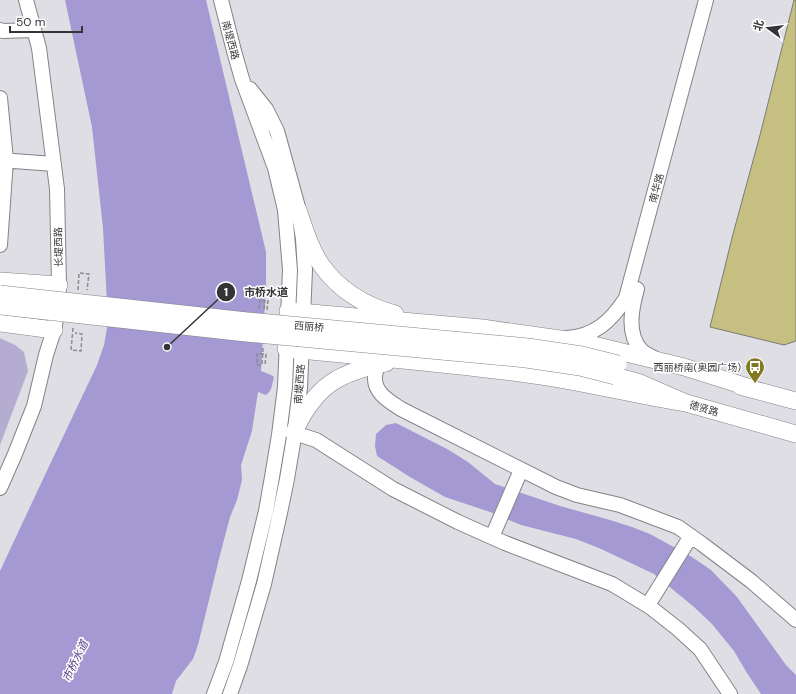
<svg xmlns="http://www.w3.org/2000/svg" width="796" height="694" font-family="'DM Sans','Noto Sans SC',sans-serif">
<rect width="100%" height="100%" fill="#dfdee4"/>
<path fill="#b4add1" d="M0,338L15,345L24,352L28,371L0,445Z"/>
<path fill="#a499d2" d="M65,0H206L266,252V287L261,371L271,375L274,377C272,384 272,391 266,395L258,392L252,431L241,465L242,480L237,500L230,517L220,555L198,645L193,659L176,681L172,694H0V571L44,477L97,365L104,345L108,322L103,228L92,127Z
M396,423L447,449L468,462L495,484L560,506L610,520L632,527L650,534L692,557L711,570L737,597L786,665L796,675V694H761L747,673L734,651L712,624L694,607L654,574L599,548L576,539L521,525L490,512L445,497L410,477L377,456L375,446L376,434L386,425Z"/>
<path fill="#c5c081" stroke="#7b7b76" d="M794,0H796V341L784,345L710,327L733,234L760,135Z"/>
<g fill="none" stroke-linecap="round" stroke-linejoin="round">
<g stroke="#838388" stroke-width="16">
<path id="minor" d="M0,30L3,31L34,30
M0,98L6,160L0,245
M0,160L54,164
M637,289C632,307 626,333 641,350C644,353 650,356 654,358
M567,338C595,336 611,321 626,298L706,0
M378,364C377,368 375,373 375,377C374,393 389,401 401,409L556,487L577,495L620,505L678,527L702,544L751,581L796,620
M294,433L316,440L393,489L458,522L505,543L612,584L650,607L678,629L700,649L730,694
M0,488L15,454L34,406L46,355L54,330L58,308L59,285L57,189L39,48L26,0
M492,537L521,470
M648,605L691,536
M214,694L226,662L249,581L266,511L272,477L279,435L285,387L290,270L285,210L275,168L242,79L234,51L221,0
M230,694L240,666L264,584L280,513L287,479L294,437L300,388L305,270L303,239L298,207L277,131L266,109L250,89"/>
</g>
<g stroke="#838388" stroke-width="18">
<path id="major" d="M298,210C304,228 311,251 322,266C340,291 366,306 395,314
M0,281L59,285
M288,311L482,328L581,342L684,367L751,388
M0,323L54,330
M286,349L301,350C379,358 457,364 534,375C585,382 635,395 686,403
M615,376L640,383L686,403L796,434
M740,386L796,401
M294,433C301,415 315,394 331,383C345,373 369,366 386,363"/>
</g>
<path stroke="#8c8b8f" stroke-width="1.5" stroke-dasharray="4 2" stroke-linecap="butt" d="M78,290L79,273L89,274L87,290
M259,309L260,300L265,301L264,309
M267,310L268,300
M73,328L71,350L81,351L82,334L75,333
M263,348L262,365H257V354H266L265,365"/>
<use href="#minor" stroke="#fff" stroke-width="14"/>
<use href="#major" stroke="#fff" stroke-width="17"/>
<g stroke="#838388" stroke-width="18" stroke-linecap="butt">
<path id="major-bridge" d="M0,294L247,321L528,347L582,355L618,364
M0,306L246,333L526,359L580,367L615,376"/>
</g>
<use href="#major-bridge" stroke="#fff" stroke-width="17"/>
</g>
<defs>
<g id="bus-pin" transform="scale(1)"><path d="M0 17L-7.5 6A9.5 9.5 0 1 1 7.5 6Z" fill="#827a20" stroke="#fff"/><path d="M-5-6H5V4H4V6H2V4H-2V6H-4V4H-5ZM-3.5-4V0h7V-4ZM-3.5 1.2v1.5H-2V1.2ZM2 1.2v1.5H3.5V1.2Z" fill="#fff"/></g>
</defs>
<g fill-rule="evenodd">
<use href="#bus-pin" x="755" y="367"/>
</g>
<g text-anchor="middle" stroke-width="3" stroke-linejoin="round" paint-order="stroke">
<g font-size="10" fill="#343436" stroke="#fff">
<text transform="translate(231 40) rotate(75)" y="4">南堤西路</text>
<text transform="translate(656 188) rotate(-75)" y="4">南华路</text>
<text transform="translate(58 247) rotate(-91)" y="4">长堤西路</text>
<text transform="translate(309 326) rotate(5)" y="4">西丽桥</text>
<text transform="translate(299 384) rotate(-86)" y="4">南堤西路</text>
<text transform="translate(704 408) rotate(16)" y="4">德贤路</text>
</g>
<g font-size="10" fill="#343436" stroke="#fff" text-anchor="end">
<text x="741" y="371">西丽桥南(奥园广场)</text>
</g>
<g font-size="11" font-style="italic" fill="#4d3a7f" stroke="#fff">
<text transform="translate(75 661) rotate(-64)" y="4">市桥水道</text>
</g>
</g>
<path fill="none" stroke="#343436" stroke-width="1.5" d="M167 347L226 292"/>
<g fill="#343436" stroke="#fff" stroke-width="1.5">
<circle cx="167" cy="347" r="4"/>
<circle cx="226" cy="292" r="10"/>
</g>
<g font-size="12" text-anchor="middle" font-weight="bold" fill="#fff">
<text x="226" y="296">1</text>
</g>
<g font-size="11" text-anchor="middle" font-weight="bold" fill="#343436" stroke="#fff" stroke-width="3" stroke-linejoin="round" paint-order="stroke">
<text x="266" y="296">市桥水道</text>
</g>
<g transform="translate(768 28) rotate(285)" stroke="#ffffff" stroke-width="3" paint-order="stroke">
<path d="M0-3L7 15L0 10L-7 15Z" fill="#343436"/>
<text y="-6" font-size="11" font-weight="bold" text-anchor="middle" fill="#343436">北</text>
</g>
<path d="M10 26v6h72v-6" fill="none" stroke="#343436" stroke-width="2"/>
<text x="16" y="26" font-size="12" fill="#343436" stroke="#ffffff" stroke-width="3" paint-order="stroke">50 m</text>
</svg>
